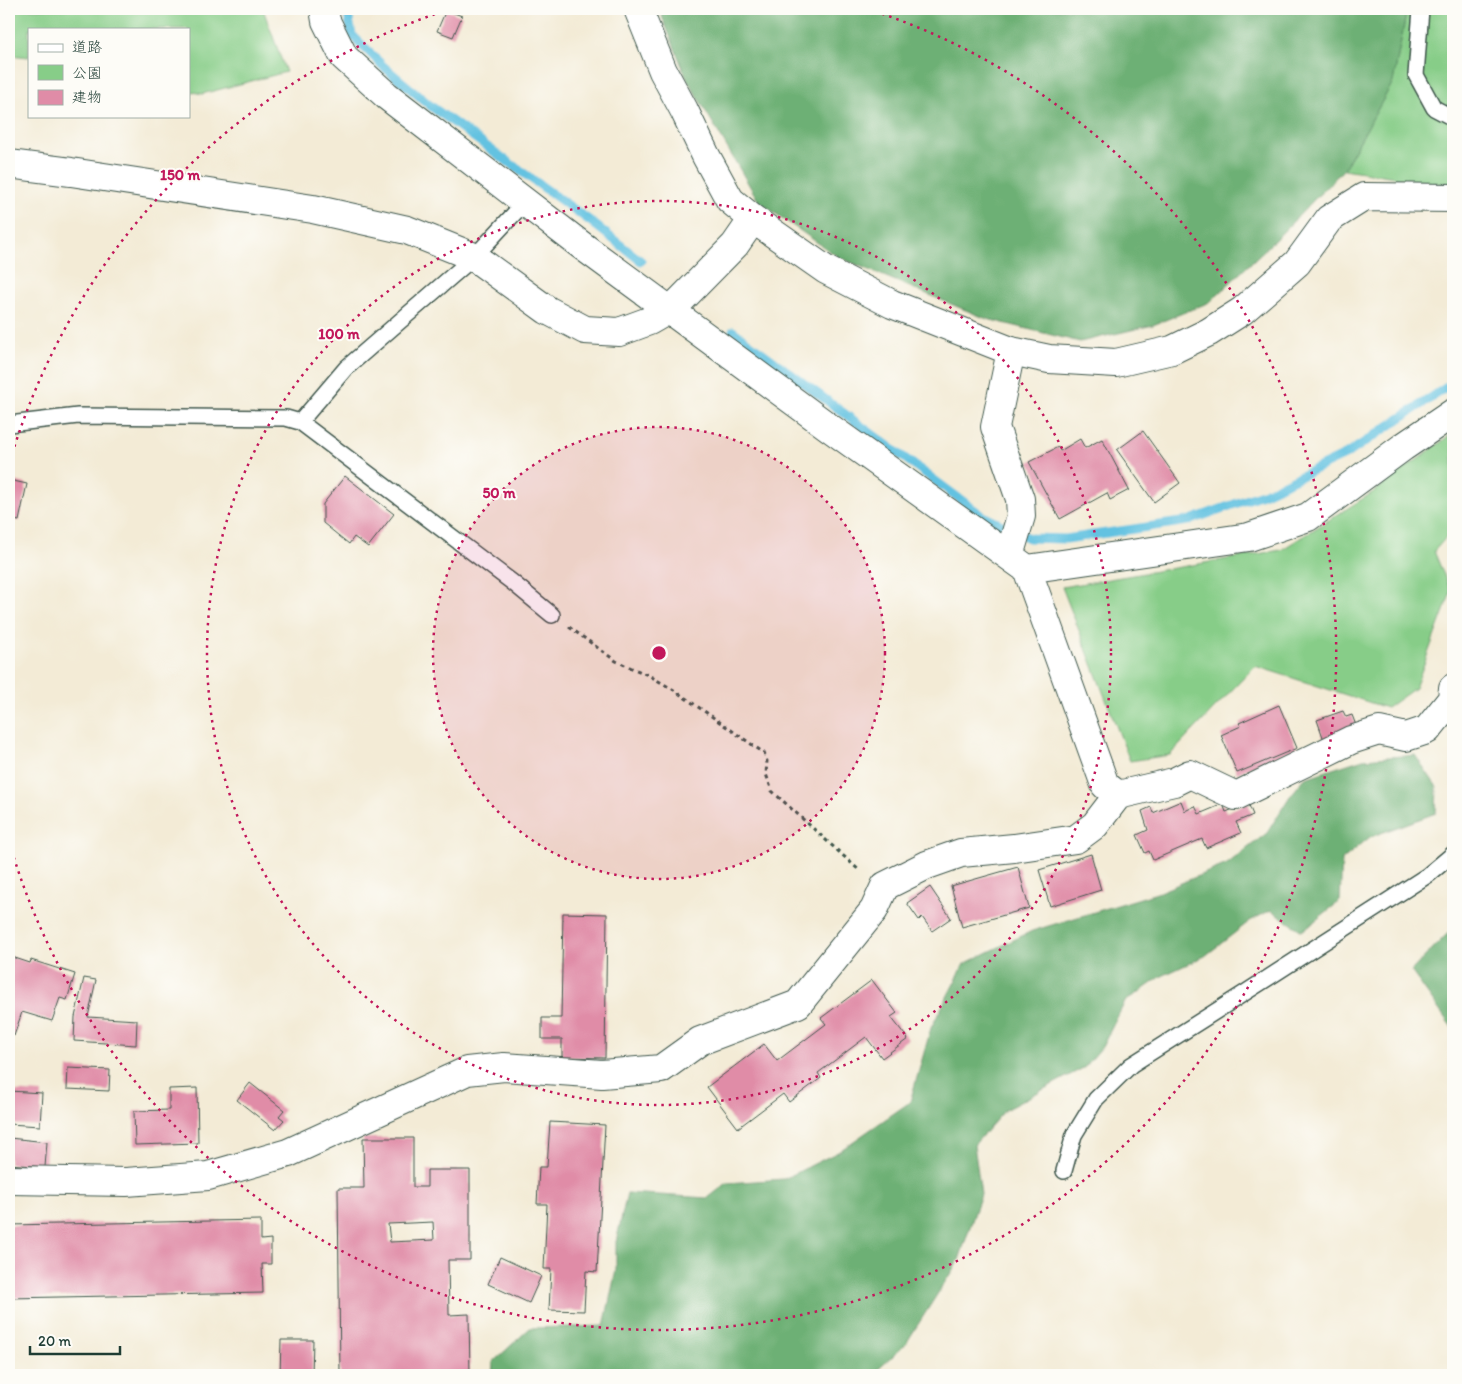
<svg xmlns="http://www.w3.org/2000/svg" width="1462" height="1384" font-family="Itim,'Klee One',sans-serif">
<rect width="100%" height="100%" fill="#fdfcf7"/>
<filter id="ink" filterUnits="userSpaceOnUse"><feTurbulence type="fractalNoise" baseFrequency=".02" numOctaves="2"/><feDisplacementMap in="SourceGraphic" scale="10" xChannelSelector="R" yChannelSelector="G"/><feConvolveMatrix kernelMatrix="1 2 1 2 8 2 1 2 1" color-interpolation-filters="sRGB"/></filter>
<filter id="wash" filterUnits="userSpaceOnUse"><feTurbulence type="fractalNoise" baseFrequency=".0096" numOctaves="4" result="noise"/><feDisplacementMap in="SourceGraphic" scale="20" xChannelSelector="R" yChannelSelector="G"/><feGaussianBlur stdDeviation="1.12" result="paint"/><feColorMatrix in="noise" values="0 0 0 0 0 0 0 0 0 0 0 0 0 0 0 0 0 1.4 0 .05"/><feComposite in="paint" operator="in"/></filter>
<g filter="url(#wash)">
<rect width="100%" height="100%" fill="#f3ebd6"/>
<path fill="#87cd88" stroke="#53855e" d="M9,9H263L286,72L202,94L189,91V29H29V57L9,55Z
M1407,9H1453V183L1439,184L1344,169L1393,82Z
M1453,433V530L1434,551L1451,592L1415,688L1387,708L1255,666L1170,755L1130,761L1062,587L1281,550L1375,491Z"/>
<path fill="#6db074" stroke="#467654" d="M659,9H1407L1393,82L1344,169L1281,234L1210,302L1153,325L1080,342L987,319L838,257L759,202L687,79Z
M1415,755L1437,787L1436,813L1370,837L1342,860L1340,901L1302,931L1271,910L1250,921L1205,956L1162,976L1125,1002L1102,1047L1085,1067L1005,1110L974,1145L981,1194L959,1260L905,1345L872,1375H492L493,1362L530,1328L604,1326L616,1270V1242L627,1193L708,1198L727,1183L784,1179L838,1152L910,1102L931,1028L964,964L1032,931L1157,893L1227,864L1267,833L1290,796L1305,778L1363,759Z
M1453,929V1029L1411,971L1444,937Z"/>
<g fill="none" stroke-linecap="round" stroke-linejoin="round">
<path stroke="#63c2e1" stroke-width="9" d="M347,9L352,35L383,66L432,107L590,221L641,261
M733,331L983,516L1029,538L1066,539L1188,521L1265,493L1347,454L1453,383"/>
</g>
<g id="blocks">
<path fill="#e08ca7" fill-rule="evenodd" d="M446,10L462,16L453,37L437,31Z
M1143,431L1180,483L1154,502L1117,450Z
M1080,439L1085,448L1102,439L1129,490L1110,500L1107,493L1060,519L1029,462L1058,447L1060,451Z
M345,476L394,514L368,547L354,537L349,544L323,523V504Z
M9,480L27,484L19,521L9,519Z
M1279,705L1297,748L1237,773L1221,735L1241,726L1239,723Z
M1343,711L1346,717L1352,715L1357,728L1324,740L1317,720Z
M1181,801L1185,811L1195,806L1199,814L1223,804L1226,812L1248,803L1253,815L1236,822L1241,833L1206,848L1202,839L1153,860L1149,851L1145,853L1137,835L1148,830L1142,811L1151,807L1153,813Z
M1091,854L1101,890L1050,906L1039,870Z
M1018,867L1029,908L962,927L951,886Z
M930,887L951,918L932,931L922,917L919,920L907,903Z
M563,913L607,914L605,1058L562,1057V1039H542V1018H561Z
M9,956L30,963L31,960L75,974L67,1000L60,998L52,1021L22,1012L14,1036L9,1034Z
M84,978L96,980L88,1017L137,1020L136,1045L74,1041L75,1017Z
M872,980L897,1013L891,1017L908,1039L882,1058L866,1037L818,1073L821,1078L789,1102L783,1094L738,1128L707,1087L764,1044L777,1061L826,1024L821,1018Z
M68,1068L110,1070L109,1091L67,1089Z
M250,1083L284,1110L279,1116L284,1120L275,1130L237,1100Z
M197,1088L198,1143L135,1145L134,1111L169,1110V1089Z
M9,1091L42,1093L40,1126L9,1124Z
M550,1122L605,1125L597,1272L586,1271L584,1311L549,1310L551,1269H544L547,1204H537L539,1167H547Z
M9,1138L47,1142L45,1167L9,1164Z
M363,1138H413V1187H427V1170H470V1260H448L449,1315L469,1314L470,1375H340L338,1188H364ZM433,1222L434,1240L390,1242L388,1224Z
M261,1220V1240L271,1239V1264H262L263,1293L9,1298V1225Z
M500,1257L541,1276L529,1303L488,1284Z
M281,1340H313L312,1375H280Z"/>
</g>
</g>
<g filter="url(#ink)">
<use href="#blocks" fill-opacity="0" stroke="#3f574c" stroke-width="1"/>
<g fill="none" stroke-linecap="round" stroke-linejoin="round">
<g stroke="#3f574c" stroke-width="18">
<path id="service" d="M1421,9L1416,75L1434,108L1453,118
M525,202L474,257L346,368L300,422L512,582L552,615
M9,424L78,416L286,418L300,422
M1064,1171L1074,1135L1096,1099L1131,1065L1243,994L1428,875L1453,854"/>
</g>
<g stroke="#3f574c" stroke-width="30">
<path id="minor" d="M324,9L326,21L344,57L387,96L581,245L830,428L1027,569L1249,537L1308,517L1403,447L1453,413
M638,9L663,71L684,110L706,156L730,200L753,219
M1009,556L1021,516L1020,499L995,427L1011,351
M1027,569L1105,785L1118,795
M9,1180L126,1182L208,1176L288,1153L467,1071L504,1067L602,1074L661,1069L700,1041L798,1004L874,910L885,886L927,865L961,853L1014,848L1076,839L1095,825L1118,795L1174,782L1190,774L1236,796L1351,740L1379,731L1406,737L1427,730L1452,699L1453,688"/>
</g>
<g stroke="#3f574c" stroke-width="30">
<path id="tertiary" d="M9,164L71,172L313,209L407,230L474,257L547,310L585,330L619,332L649,321L675,306L735,245L753,219L826,270L892,304L1011,351L1049,359L1116,363L1172,350L1209,332L1242,311L1297,263L1329,219L1364,197L1453,198"/>
</g>
<path stroke="#3f574c" stroke-width="3" stroke-dasharray="4 4" stroke-linecap="butt" d="M569,627L616,661L650,676L674,690L764,753L767,761L766,774L772,791L860,871"/>
<use href="#service" stroke="#fff" stroke-width="15"/>
<use href="#minor" stroke="#fff" stroke-width="28"/>
<use href="#tertiary" stroke="#fff" stroke-width="28"/>
</g>
</g>
<circle cx="659" cy="653" r="226" fill="#c2185b" fill-opacity=".12"/>
<g fill="none" stroke="#c2185b" stroke-width="2.5" stroke-dasharray="2.5 5">
<circle cx="659" cy="653" r="226"/>
<circle cx="659" cy="653" r="452"/>
<path d="M10 461A677 677 0 0 1 450 9M868 9A677 677 0 1 1 10 845"/>
</g>
<circle cx="659" cy="653" r="8" fill="#c2185b" stroke="#fdfcf7" stroke-width="2.5"/>
<g font-size="15" text-anchor="middle" font-weight="bold" fill="#c2185b" stroke="#fdfcf7" stroke-width="4" stroke-linejoin="round" paint-order="stroke">
<text x="180" y="180">150 m</text>
<text x="339" y="339">100 m</text>
<text x="499" y="498">50 m</text>
</g>
<rect width="1462" height="1384" fill="none" stroke="#fdfcf7" stroke-width="30"/>
<rect x="28" y="28" width="162" height="90" fill="#fdfcf7" stroke="#a4b0a9"/>
<rect x="38" y="44" width="25" height="8" fill="#ffffff" stroke="#a4b0a9"/>
<text x="72" y="52" font-size="15" fill="#1f3d34">道路</text>
<rect x="38" y="65" width="25" height="15" fill="#87cd88" stroke="#a4b0a9"/>
<text x="72" y="78" font-size="15" fill="#1f3d34">公園</text>
<rect x="38" y="90" width="25" height="15" fill="#e08ca7" stroke="#a4b0a9"/>
<text x="72" y="102" font-size="15" fill="#1f3d34">建物</text>
<path d="M30 1346v8h90v-8" fill="none" stroke="#1f3d34" stroke-width="2.5"/>
<text x="38" y="1346" font-size="15" fill="#1f3d34" stroke="#fdfcf7" stroke-width="4" paint-order="stroke">20 m</text>
</svg>
